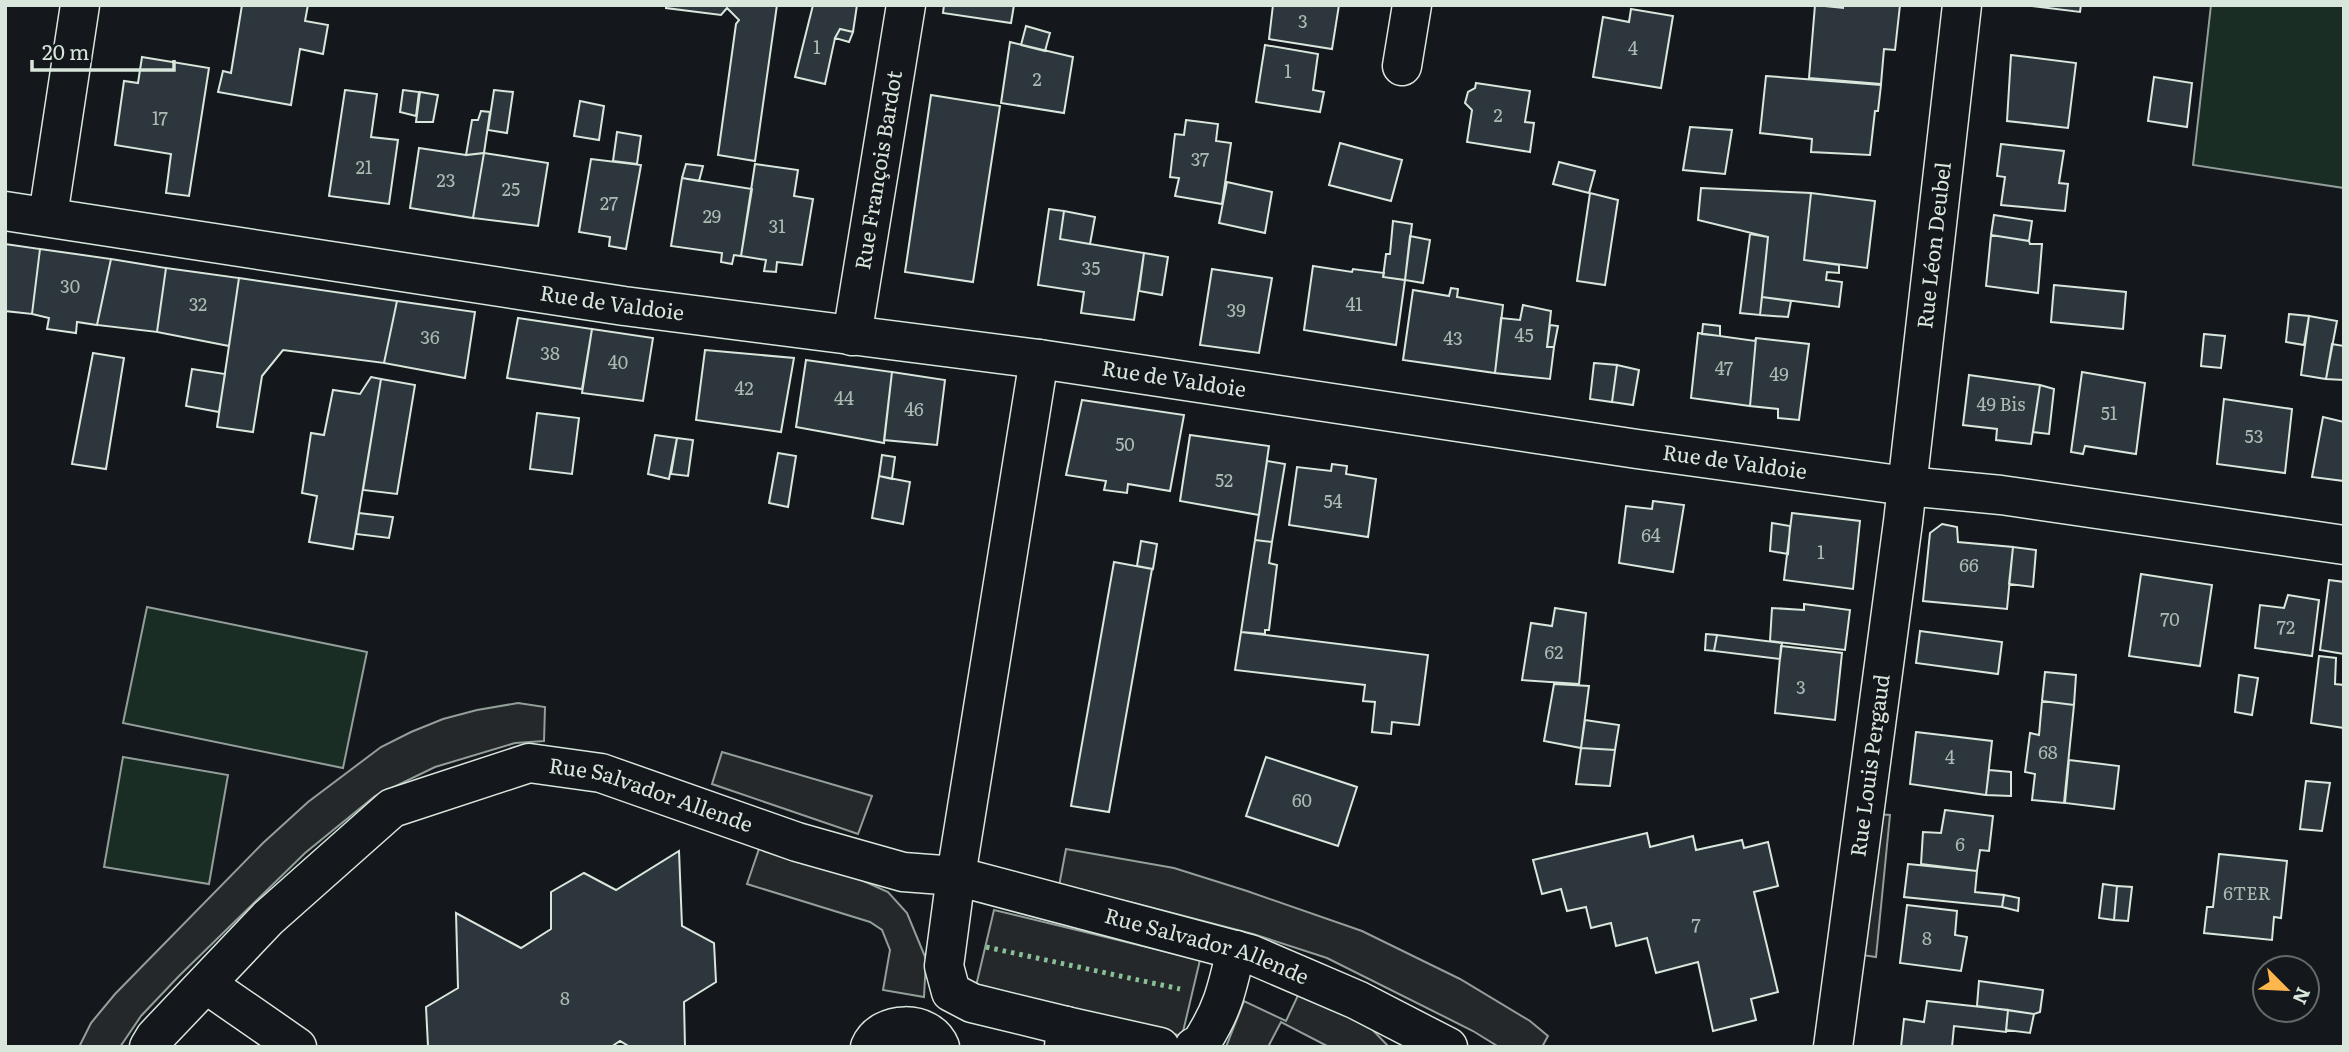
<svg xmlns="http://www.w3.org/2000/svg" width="2349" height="1052" font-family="Literata,serif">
<rect width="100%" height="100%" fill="#14181c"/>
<path fill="#1a2d24" stroke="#939e99" stroke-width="2" d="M2211,5H2344V188L2193,165Z
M147,607L367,652L343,768L123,723Z
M123,757L228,775L209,884L104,867Z"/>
<path fill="#24282b" stroke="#939e99" stroke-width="2" d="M518,703L545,707L544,741L515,743L435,767L375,796L305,853L179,976L141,1016L120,1047H79L91,1023L115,994L263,843L308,802L381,747L411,732L443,719L477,710Z
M722,752L872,796L858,834L712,784Z
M1876,814L1890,815L1876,957L1862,955Z
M760,846L857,878L888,892L907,913L926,959L924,997L883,990L890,950L882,930L870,922L747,884Z
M1066,849L1174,868L1247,891L1362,931L1460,979L1530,1021L1548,1036L1542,1047H1499L1473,1031L1327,958L1253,934L1134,903L1059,886Z
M994,910L1200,960L1182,1036L976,986Z
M1300,991L1367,1024L1389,1047H1329L1281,1022L1268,1047H1226L1244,1001L1286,1021Z"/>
<path fill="#2c363c" stroke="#d8e6dc" stroke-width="2" d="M242,5H308L305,21L328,25L323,54L300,49L291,105L218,92L223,71L231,73Z
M666,5H777L755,161L718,155L736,24L739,20L727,8L721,15L666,8Z
M813,5H857L853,32L840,29L835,38L825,84L795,77Z
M944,5H1014L1011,23L943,13Z
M1273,5H1339L1332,49L1269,39Z
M1815,5L1843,8V5H1900L1895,50L1884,49L1881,84L1809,78Z
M2024,5H2081L2080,12Z
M1631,9L1673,16L1661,88L1593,77L1603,17L1629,22Z
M1026,26L1050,33L1045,51L1021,45Z
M840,29L853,32L849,42L835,38Z
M1010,42L1073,57L1064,113L1001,103Z
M1265,45L1318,54L1313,90L1324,92L1320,112L1256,102Z
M2011,55L2076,63L2068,128L2007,121Z
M142,57L209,68L189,196L166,193L171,154L115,145L124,81L138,83Z
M1766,76L1881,85L1878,111H1875L1870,155L1811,152L1812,139L1760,133Z
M2154,77L2192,83L2187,127L2148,121Z
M1476,83L1530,91L1525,122L1534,123L1530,152L1467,142L1472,110L1465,103L1468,92L1475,88Z
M345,90L377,94L371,137L398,140L389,204L329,196Z
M403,90L419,92L416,116L400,112Z
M494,90L513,92L507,133L488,130Z
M420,92L438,95L433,122H416Z
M931,95L1000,106L973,282L905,272Z
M580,101L604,106L599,140L574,136Z
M481,111L490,112L484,153L466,155L472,120H478Z
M1186,120L1218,124L1216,141L1231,143L1222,204L1175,196L1179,178L1170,177L1175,134L1184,135Z
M1690,127L1732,130L1725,174L1683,170Z
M617,132L641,136L637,164L613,161Z
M1340,143L1402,160L1391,201L1329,185Z
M2001,144L2064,151L2059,183L2068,184L2065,211L2001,205L2005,177L1997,176Z
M419,148L466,155L484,153L473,218L410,208Z
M484,153L548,163L538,226L473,218Z
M591,159L641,165L626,249L609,246L610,237L579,232Z
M1559,162L1595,171L1589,193L1553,184Z
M686,164L703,166L699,181L682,178Z
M755,164L798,170L794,196L813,199L802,265L777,262L776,272L764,271L766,260L741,256Z
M682,178L752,189L741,256L734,255L732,264L721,262L722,253L671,246Z
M1227,182L1272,192L1265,233L1219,223Z
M1701,188L1811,193L1804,260L1839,265V273L1827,272L1826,280L1842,282L1839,307L1762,297L1768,237L1698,220Z
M1590,193L1618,200L1605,285L1577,281Z
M1811,193L1875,201L1867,268L1804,260Z
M1049,209L1064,211L1060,239L1144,253L1134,320L1081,313L1084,292L1038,285Z
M1064,211L1095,217L1090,244L1060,239Z
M1994,215L2032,221L2029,241L1991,235Z
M1393,221L1412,224L1405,280L1383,277L1386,254H1390Z
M1750,234L1768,237L1760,315L1740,313Z
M1991,235L2029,241L2030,244H2042L2038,293L1986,286Z
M1410,236L1430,240L1423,283L1405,280Z
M5,244L40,249L32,314L5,311Z
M40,249L111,259L97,325L77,322L76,333L47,329L49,318L32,314Z
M1144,253L1168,257L1162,295L1139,291Z
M111,259L166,268L157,332L97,325Z
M1313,266L1352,272L1353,269L1384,273L1383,277L1405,280L1396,345L1304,330Z
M166,268L239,278L229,346L157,332Z
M1212,269L1272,278L1259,353L1200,345Z
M239,278L397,301L384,363L283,350L262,376L253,432L217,427Z
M2054,285L2126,292L2123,329L2051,322Z
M1451,288L1458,289L1457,297L1503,305L1495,373L1403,360L1413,290L1449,296Z
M1762,297L1791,301L1788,317L1760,315Z
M397,301L475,312L465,378L384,363Z
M1523,305L1551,311L1547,347H1554L1550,379L1495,373L1501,318L1520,320Z
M2289,314L2309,316L2304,345L2286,342Z
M2309,316L2337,321L2326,379L2301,375Z
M518,318L592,329L582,389L507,378Z
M1703,324L1720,326V336L1702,334Z
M1550,325L1558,326L1554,347H1547Z
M592,329L653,338L643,401L582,393Z
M1698,333L1755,341L1756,338L1750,406L1691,398Z
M2204,334L2225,336L2221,368L2201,366Z
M1756,338L1809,344L1799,420L1778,418V409L1750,406Z
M2332,344L2344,346V380L2326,379Z
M705,350L794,358L781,432L696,420Z
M93,353L124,358L106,469L72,464Z
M806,360L892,372L884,443L796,427Z
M1594,363L1617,365L1612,402L1590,399Z
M1617,365L1639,370L1633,405L1612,402Z
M192,369L225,374L219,412L186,406Z
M892,372L945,380L937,445L884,440Z
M2082,372L2145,383L2136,454L2085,446L2083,454L2071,452Z
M1969,375L2040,385L2031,444L1996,440L1997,429L1963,425Z
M371,377L381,379L353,549L309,542L317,496L302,493L311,433L324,435L333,390L360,394Z
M381,379L415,385L397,494L363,490Z
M2040,385L2054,389L2049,434L2033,432Z
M2224,399L2292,409L2285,473L2217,464Z
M1082,400L1184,415L1170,491L1128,484L1127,493L1104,490L1106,481L1066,475Z
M537,413L579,418L572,474L530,469Z
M2323,417L2344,422V481L2312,477Z
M655,435L677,438L669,479L648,474Z
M1190,435L1269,446L1259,515L1180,501Z
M677,438L693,440L688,476L671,474Z
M778,453L796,456L788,507L769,503Z
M882,455L895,457L892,479L879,476Z
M1267,461L1285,464L1272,542L1255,540Z
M1332,464L1347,466L1346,474L1376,479L1368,537L1289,525L1297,467L1331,471Z
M879,476L910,482L903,524L872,518Z
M1653,501L1684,505L1673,572L1619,563L1626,506L1652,509Z
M359,513L393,517L389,538L356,534Z
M1792,513L1860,521L1853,589L1784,580Z
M1772,523L1790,526L1788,554L1770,551Z
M1942,524L1957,527L1958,542L2013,547L2007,609L1923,601L1930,533Z
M1255,540L1272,542L1269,563L1277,565L1269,630H1265V634L1241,632Z
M1141,541L1157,544L1153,569L1137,566Z
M2013,547L2036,550L2033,587L2009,584Z
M1114,562L1152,569L1109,812L1071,806Z
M2141,574L2212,585L2200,666L2129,656Z
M2329,580L2344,582V654L2320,650Z
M2288,595L2319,600L2312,656L2255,648L2260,605L2284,608Z
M1804,604L1850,610L1845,650L1770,641L1772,608L1804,610Z
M1555,608L1586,613L1579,684L1522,680L1531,623L1552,626Z
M1920,631L2002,642L1998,674L1916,663Z
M1241,632L1428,655L1419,725L1392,722L1391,734L1372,732L1375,702L1363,701L1365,685L1235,670Z
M1706,634L1717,635L1714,651L1705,650Z
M1717,635L1782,643L1780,659L1714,651Z
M1781,646L1842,653L1835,720L1775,713Z
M2319,656L2336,658L2335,684L2344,685V728L2311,723Z
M2045,672L2076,675L2074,705L2042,701Z
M2239,675L2258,678L2252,715L2235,712Z
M1554,684L1589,686L1581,748L1544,741Z
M2042,701L2074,705L2064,803L2032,800L2035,774L2025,772L2030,733L2039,735Z
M1585,720L1619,725L1615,750L1581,748Z
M1916,732L1992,741L1986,795L1910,784Z
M1581,748L1615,750L1610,786L1576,784Z
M1266,757L1357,787L1338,846L1246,816Z
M2069,760L2119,766L2114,809L2065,803Z
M1989,770L2011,772V796L1986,795Z
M2306,781L2330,783L2322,831L2300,829Z
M1945,810L1993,816L1989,851L1980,850L1977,871L1921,864L1923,832L1941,833Z
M1647,833L1650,847L1693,836L1696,850L1742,840L1744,848L1768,842L1778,886L1754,892L1778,992L1751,999L1756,1020L1713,1031L1698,962L1656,973L1647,938L1616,946L1611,923L1591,928L1586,907L1567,911L1561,889L1542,894L1533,860Z
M679,851L682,926L714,943L716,982L684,1002L685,1047H630L620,1041L611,1047L428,1046L426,1007L458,988L456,913L521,948L551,929V892L584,873L616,890Z
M2219,854L2287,861L2281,918L2274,917L2272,940L2204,933L2207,907H2213Z
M1908,864L1977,871L1975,892L2004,895L2002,907L1904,897Z
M2103,884L2117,886L2114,920L2099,918Z
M2117,886L2132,887L2128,921L2114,920Z
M2004,895L2019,898L2018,911L2002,907Z
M1907,905L1957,911L1955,935L1967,937L1961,971L1900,963Z
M1979,981L2043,990L2040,1012L2034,1014L1977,1006Z
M1927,1001L2008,1010L2006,1032L1954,1026L1952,1047H1901L1904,1019L1924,1022Z
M2008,1010L2034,1014L2030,1033L2006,1030Z"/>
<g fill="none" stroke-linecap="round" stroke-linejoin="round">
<g stroke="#d8e6dc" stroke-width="41">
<g id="minor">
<path d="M1402,66L1412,5"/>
<path id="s1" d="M5,211L624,306L1039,359L1637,449L1906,486L2001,495L2344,545"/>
<path d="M48,216L80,5"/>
<path id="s2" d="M852,336L906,5"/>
<path id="s3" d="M1039,359L956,876L1250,954L1357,1000L1448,1047"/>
<path d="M206,984L297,1047"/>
<path id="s4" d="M149,1047L155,1037L268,918L392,808L529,763L601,773L797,842L903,872L956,876L944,966L951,992L972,1003L1066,1026"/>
<path d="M870,1047C881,1020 929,1019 940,1047"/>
<path d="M1064,1047L1066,1026L1160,1047"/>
<path d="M1194,1047L1199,1046C1222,1012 1227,990 1236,950"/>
<path id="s5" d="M1833,1047L1903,522L1962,5"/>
</g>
</g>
<use href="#minor" stroke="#14181c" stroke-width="38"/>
<path stroke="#8ac095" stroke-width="5" stroke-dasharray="3.5 5" stroke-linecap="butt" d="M986,947L1180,989"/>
</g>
<g text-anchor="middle" stroke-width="5" stroke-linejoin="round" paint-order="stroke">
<g font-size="18" fill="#adbab4">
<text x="1303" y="28">3</text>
<text x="817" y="54">1</text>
<text x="1633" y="55">4</text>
<text x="1288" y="78">1</text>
<text x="1037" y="86">2</text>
<text x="1498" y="122">2</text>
<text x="160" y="125">17</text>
<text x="1200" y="166">37</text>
<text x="364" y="174">21</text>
<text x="446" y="187">23</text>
<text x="511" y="196">25</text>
<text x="609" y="210">27</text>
<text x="712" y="223">29</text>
<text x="777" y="233">31</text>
<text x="1091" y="275">35</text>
<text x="70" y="293">30</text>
<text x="198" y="311">32</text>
<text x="1354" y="311">41</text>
<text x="1236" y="317">39</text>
<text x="1524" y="342">45</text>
<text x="430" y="344">36</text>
<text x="1453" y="345">43</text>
<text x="550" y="360">38</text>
<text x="618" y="369">40</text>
<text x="1724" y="375">47</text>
<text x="1779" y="381">49</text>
<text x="744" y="395">42</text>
<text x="844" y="405">44</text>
<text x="2001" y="411">49 Bis</text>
<text x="914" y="416">46</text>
<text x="2109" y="420">51</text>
<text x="2254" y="443">53</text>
<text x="1125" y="451">50</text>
<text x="1224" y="487">52</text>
<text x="1333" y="508">54</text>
<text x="1651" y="542">64</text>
<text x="1821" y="559">1</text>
<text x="1969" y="572">66</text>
<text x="2170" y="626">70</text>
<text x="2286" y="634">72</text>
<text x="1554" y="659">62</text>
<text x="1801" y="694">3</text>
<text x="2048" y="759">68</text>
<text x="1950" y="764">4</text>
<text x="1302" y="807">60</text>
<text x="1960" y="851">6</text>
<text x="2247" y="900">6TER</text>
<text x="1696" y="932">7</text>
<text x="1927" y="945">8</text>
<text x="565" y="1005">8</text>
</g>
<g font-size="21" fill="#d8e6dc" stroke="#14181c">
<text dy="7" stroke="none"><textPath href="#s2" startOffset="168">Rue François Bardot</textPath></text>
<text dy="7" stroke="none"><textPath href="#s5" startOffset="808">Rue Léon Deubel</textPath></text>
<text dy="7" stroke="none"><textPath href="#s1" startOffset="614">Rue de Valdoie</textPath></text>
<text dy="7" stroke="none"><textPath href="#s1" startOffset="1181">Rue de Valdoie</textPath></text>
<text dy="7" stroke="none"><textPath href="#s1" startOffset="1748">Rue de Valdoie</textPath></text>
<text dy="7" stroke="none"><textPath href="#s5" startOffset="284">Rue Louis Pergaud</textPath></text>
<text dy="7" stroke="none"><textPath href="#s4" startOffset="612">Rue Salvador Allende</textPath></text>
<text dy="7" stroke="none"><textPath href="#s3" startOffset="784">Rue Salvador Allende</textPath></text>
</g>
</g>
<rect width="2349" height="1052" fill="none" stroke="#d8e6dc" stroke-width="14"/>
<g transform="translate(2286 989) rotate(114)"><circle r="33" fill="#14181c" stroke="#626a69" stroke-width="2"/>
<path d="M0-5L12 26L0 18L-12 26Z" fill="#ffb74d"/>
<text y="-10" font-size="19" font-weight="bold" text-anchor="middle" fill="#d8e6dc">N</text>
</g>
<path d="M32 60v10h142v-10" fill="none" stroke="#d8e6dc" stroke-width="3.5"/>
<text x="42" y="60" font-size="21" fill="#d8e6dc" stroke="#14181c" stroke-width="5" paint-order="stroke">20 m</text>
</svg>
